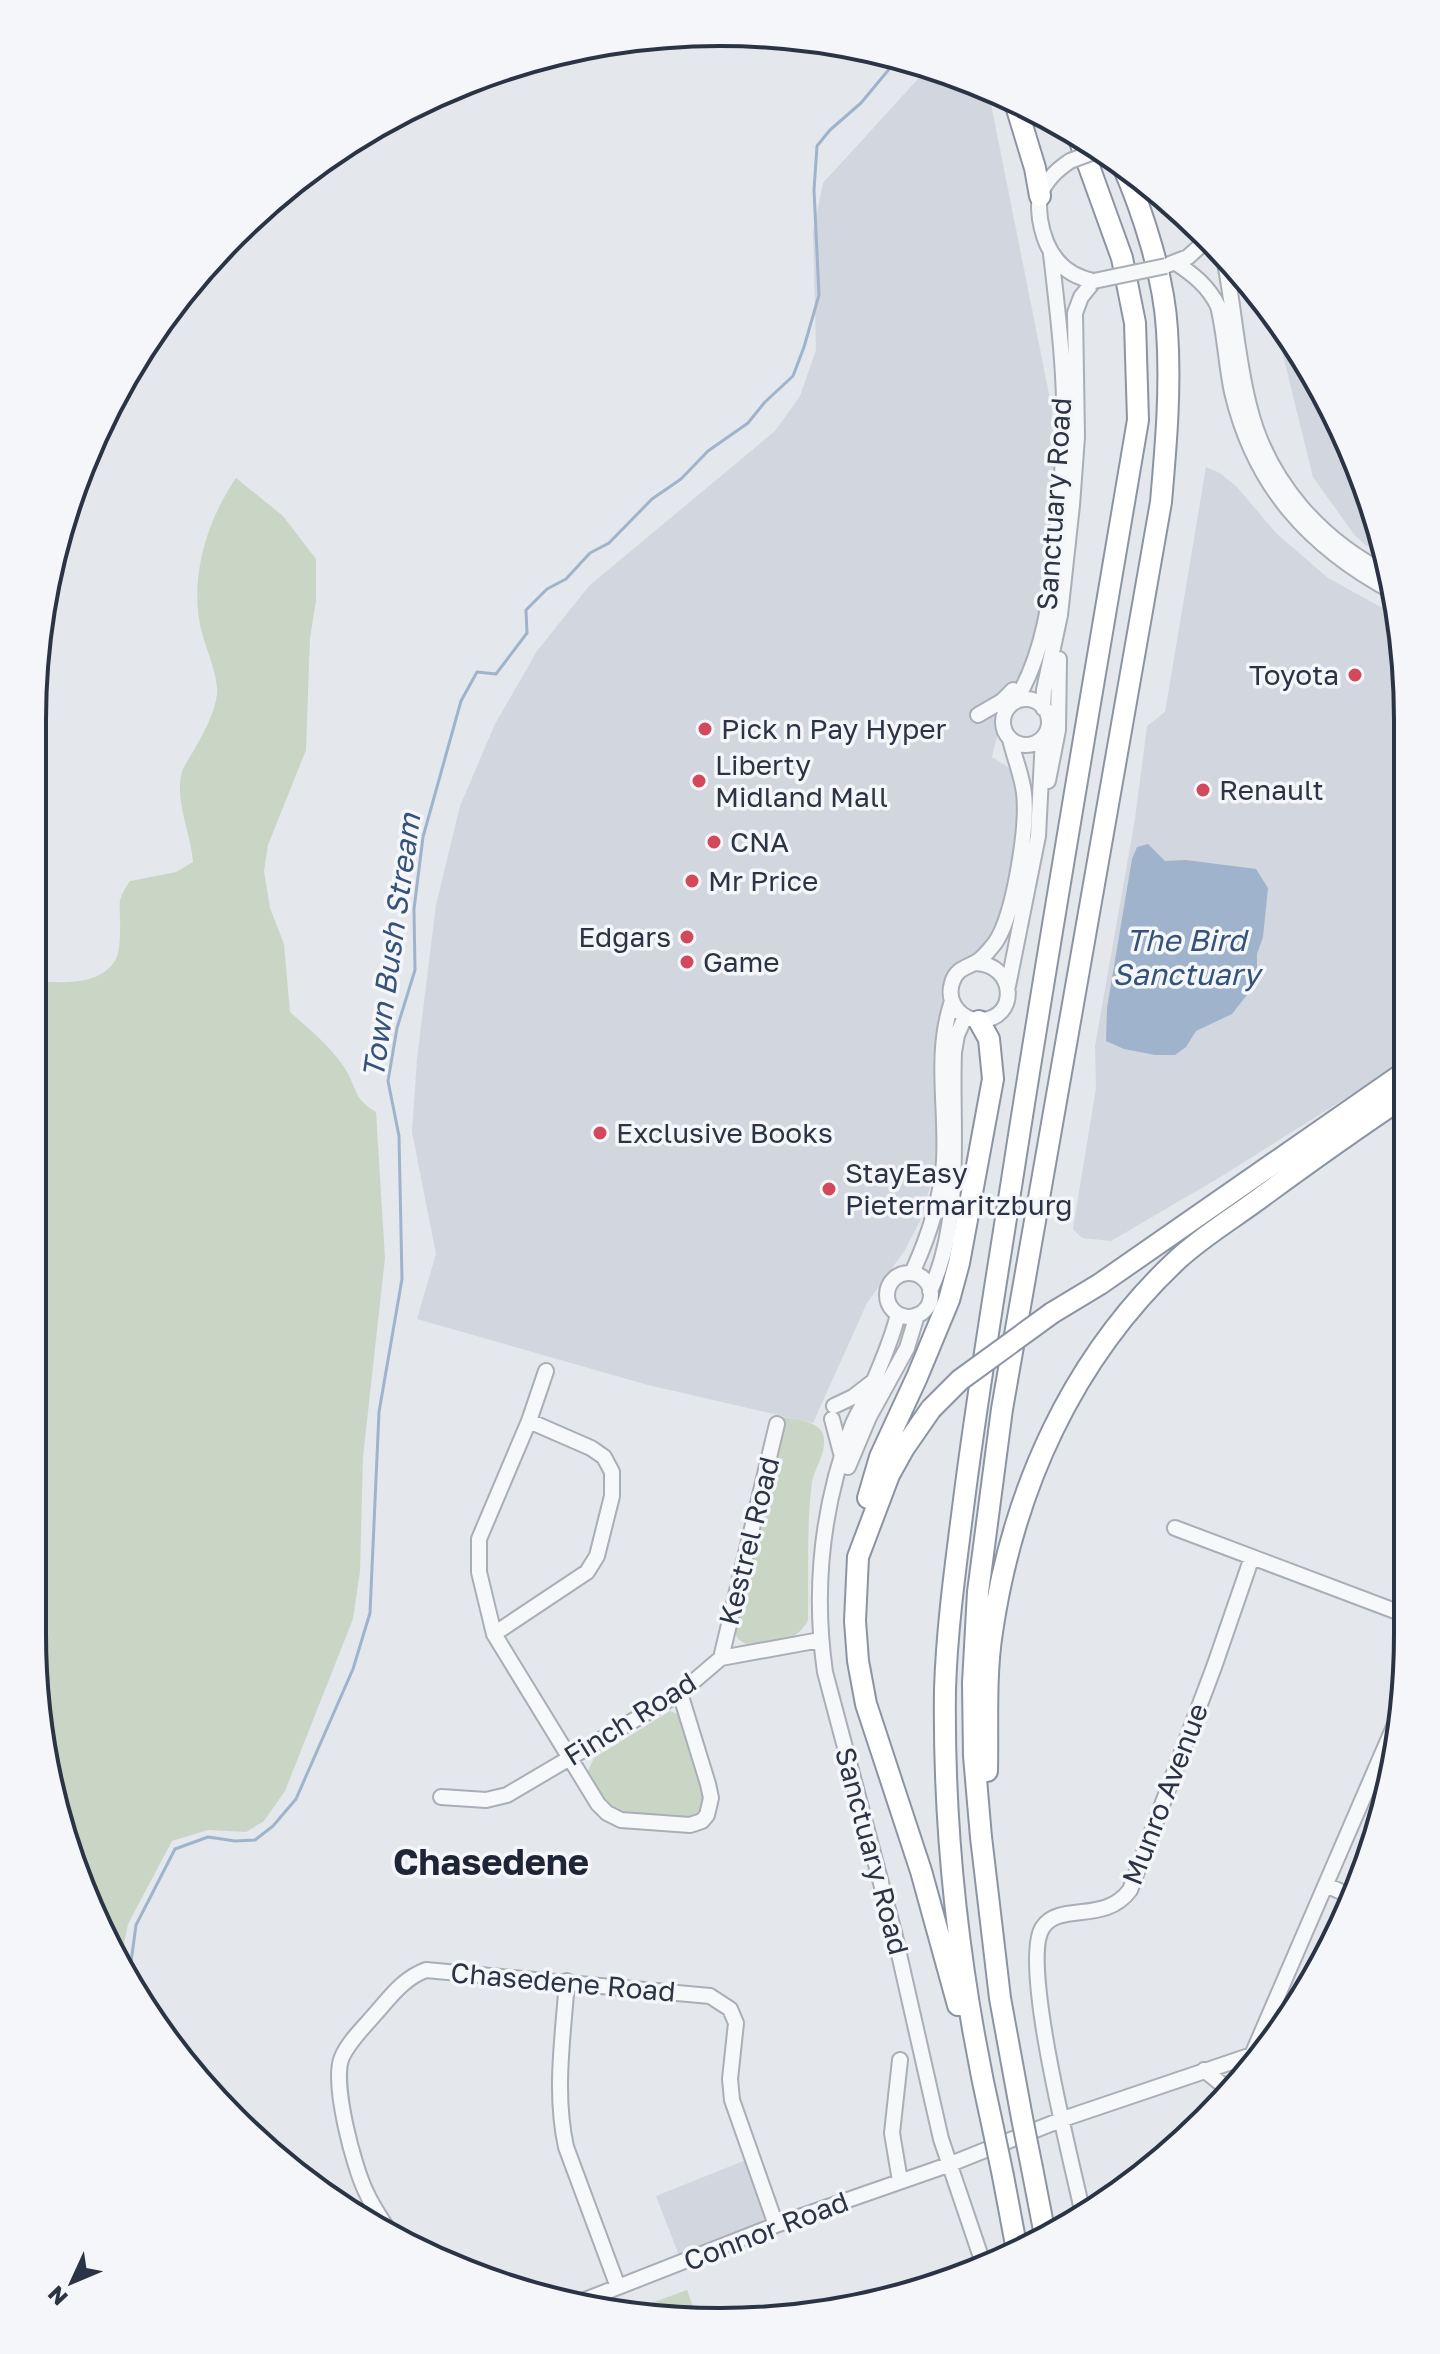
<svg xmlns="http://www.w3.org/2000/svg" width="1440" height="2354" font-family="'Golos Text',sans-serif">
<rect width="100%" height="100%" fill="#e4e7ec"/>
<path fill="#d2d6de" d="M929,67L988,89L1052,409L1054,479L1044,614L1018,690L1006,700L992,757L1008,767L1018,782L1020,796L1010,883L997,931L970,958L950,969L933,1058L936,1076L938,1142L932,1179L921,1219L905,1250L867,1303L813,1423L648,1385L417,1319L436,1254L412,1132L417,1059L436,905L460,806L495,724L537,651L589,586L775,431L800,396L816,350L813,232L823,183Z
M1281,328L1316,376L1384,541L1387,556L1365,545L1353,533L1313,477L1278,335Z
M1206,467L1220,473L1237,487L1276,533L1328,578L1397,616L1406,675L1405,1054L1394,1068L1222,1176L1111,1241L1082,1238L1073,1229L1096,1088L1095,1046L1135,819L1147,726L1165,712Z
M746,2160L771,2222L680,2258L656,2196Z"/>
<path fill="#c9d6c5" d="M236,478L283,516L316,559V601L310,638L306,750L268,845L264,871L270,908L284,944L290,1012C309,1029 330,1046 344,1067C358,1088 352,1098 376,1112L385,1258L363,1457L360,1571L353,1619L285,1791L264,1821L246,1832L208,1830L172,1841L128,1924L122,1954L68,1855L32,1634L36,981C62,983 101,986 116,959C120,952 120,936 120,928C121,903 115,903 130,881L176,872L193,862C191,833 174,800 182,772C184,765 190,757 194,750C203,734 215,713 217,694C219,678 205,646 201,629C189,578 207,520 236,478Z
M778,1416C791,1419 818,1420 823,1434C828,1451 815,1467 812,1482C806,1527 809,1575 808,1620C796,1645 771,1641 746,1644L738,1639L733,1629Z
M670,1711L684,1717L709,1807L699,1820L613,1813L588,1771L594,1758Z
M687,2290L697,2318L637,2308Z"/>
<path fill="#9fb4cc" d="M1148,844L1165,861L1186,860L1256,869L1268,888L1263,937L1257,954V982L1232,1014L1196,1031L1186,1047L1175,1055H1155L1124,1049L1106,1041L1107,1008L1132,859L1137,847Z"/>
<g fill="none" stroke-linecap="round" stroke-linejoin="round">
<path stroke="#9fb4cc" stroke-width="3" d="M130,1970L136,1925L175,1849L208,1837L235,1841L255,1840L273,1826L296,1799L353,1669L370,1613L379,1412L402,1279L399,1136L388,1081L397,1028L415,970L414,909L423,837L461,701L477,672L496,674L527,633L526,610L547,589L566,579L590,553L609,543L652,499L681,479L708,451L748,423L765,402L793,376L804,347L819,295L814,190L817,146L830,130L861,103L900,56"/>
<g stroke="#a9aeb7" stroke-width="18">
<path id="minor" d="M1223,253C1234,303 1236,355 1249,405C1267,481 1321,541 1390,575
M1176,263C1194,275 1208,286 1218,306C1225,334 1226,364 1232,392C1254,486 1309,547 1393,592
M1170,264L1188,257L1208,239
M1003 722a23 23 0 1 1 46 0a23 23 0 1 1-46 0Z
M1015,702C1044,654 1051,598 1056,542C1059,508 1063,473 1064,438C1066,376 1058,315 1051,254
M1043,708L1044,690L1060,615L1072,505L1077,437L1075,313L1081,297L1094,281C1061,275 1045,251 1040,219C1039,210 1038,201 1041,194C1046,179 1058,169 1070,161
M978,715L1002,701L1013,690
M1048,781L1058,730L1059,659
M976,963C1017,965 1018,1019 981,1020C961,1021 946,1002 952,983C956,968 967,968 978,961C985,956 990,949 995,943C1014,916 1028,826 1024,793C1022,775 1014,757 1010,739
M1008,986L1038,836L1043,738
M912,1273C928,1238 941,1200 944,1161C947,1105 934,1055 952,1001
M887 1295a22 22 0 1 1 44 0a22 22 0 1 1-44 0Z
M930,1291C964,1219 951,1129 954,1052L957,1035L965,1017
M898,1314C892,1340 881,1363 871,1388C866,1401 857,1413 852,1426C822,1506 813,1588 825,1672L894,1932L941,2139L983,2263
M546,1371L529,1421L479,1539V1572L494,1634L598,1804L607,1813L621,1820L690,1825L702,1821L707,1815L711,1798L708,1784L680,1693
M834,1406L853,1397L871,1383
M832,1419L841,1453
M848,1467L869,1417L907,1348L917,1315
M1175,1528L1403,1614
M494,1634L587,1572L597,1556L612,1496V1472L604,1457L591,1448L529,1421
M721,1658L777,1424
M441,1797L486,1800L507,1795L680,1693L721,1658L820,1640
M1326,1885L1355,1898
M567,1981C563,2037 554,2092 566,2147L618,2287
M900,2060L892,2133L900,2181
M1204,2070L1229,2090
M1082,2210C1072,2163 1019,1959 1043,1927C1060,1902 1105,1924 1130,1890L1214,1667L1252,1557
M389,2231C381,2219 373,2207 367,2194C354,2169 331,2082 342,2057C349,2041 365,2026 376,2013C391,1996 404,1978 426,1970L710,1996L730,2009L736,2023L730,2079L732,2100L776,2225
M585,2300L776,2225L948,2165L1063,2119L1252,2055L1402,1708"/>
</g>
<g stroke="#8b94a3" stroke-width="24">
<path id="highway" d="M1014,99L1035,168L1040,196
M1052,1313L1100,1284L1405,1072
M931,1409L904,1448L889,1475L858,1557L855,1621L858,1661L866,1704L921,1871L958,2005
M868,1498L880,1457L917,1377L949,1300L959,1263L993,1079L989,1039L979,1021
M987,1771C988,1726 985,1677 992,1632C1013,1490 1072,1358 1178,1259C1202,1237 1230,1220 1256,1201C1305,1165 1354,1130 1405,1096
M1022,2118L1000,1998L981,1837L974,1756L973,1683L978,1592L1002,1409L1161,502C1166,445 1171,388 1167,330C1164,277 1143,212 1122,164
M993,2128C960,1983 943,1838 945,1689C947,1626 956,1563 964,1500C979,1382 999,1265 1017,1148C1055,905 1097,662 1138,420L1135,323L1122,258L1078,136
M1032,2168L1044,2230
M1003,2176L1016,2245"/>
</g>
<use href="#minor" stroke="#f7f8fa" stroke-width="14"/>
<use href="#highway" stroke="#fff" stroke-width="20"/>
<g stroke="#a9aeb7" stroke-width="18" stroke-linecap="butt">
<path id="minor-bridge" d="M1070,161L1099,150
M1094,281L1166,266"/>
</g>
<g stroke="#8b94a3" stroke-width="24" stroke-linecap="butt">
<path id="highway-bridge" d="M931,1409L960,1380L1052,1313
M1022,2118L1032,2168
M993,2128L1003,2176"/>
</g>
<use href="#minor-bridge" stroke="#f7f8fa" stroke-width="14"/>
<use href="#highway-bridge" stroke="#fff" stroke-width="20"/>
</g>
<g fill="#d1495b" stroke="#f4f6f9" stroke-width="3">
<circle cx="1355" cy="675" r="8"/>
<circle cx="705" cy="729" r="8"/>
<circle cx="699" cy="781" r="8"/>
<circle cx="1203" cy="790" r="8"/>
<circle cx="714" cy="842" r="8"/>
<circle cx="692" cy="881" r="8"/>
<circle cx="687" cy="937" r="8"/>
<circle cx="687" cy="962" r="8"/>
<circle cx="600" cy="1133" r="8"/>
<circle cx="829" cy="1189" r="8"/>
</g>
<g text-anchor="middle" stroke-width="7" stroke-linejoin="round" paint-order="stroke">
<g font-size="28" fill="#2b3445" stroke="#f4f6f9">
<text transform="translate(1054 504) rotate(-86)" y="10">Sanctuary Road</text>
<text transform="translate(749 1541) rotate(-76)" y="10">Kestrel Road</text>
<text transform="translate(630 1719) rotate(-32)" y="10">Finch Road</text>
<text transform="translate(1165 1794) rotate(-69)" y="10">Munro Avenue</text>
<text transform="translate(872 1851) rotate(75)" y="10">Sanctuary Road</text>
<text transform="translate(563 1982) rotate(5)" y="10">Chasedene Road</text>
<text transform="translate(766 2231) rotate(-21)" y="10">Connor Road</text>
</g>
<g font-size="28" fill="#2b3445" stroke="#f4f6f9" text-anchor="start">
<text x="1339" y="685" text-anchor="end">Toyota</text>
<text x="721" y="739">Pick n Pay Hyper</text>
<text x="715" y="775">Liberty<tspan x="715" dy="32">Midland Mall</tspan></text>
<text x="1219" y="800">Renault</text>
<text x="730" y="852">CNA</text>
<text x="708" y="891">Mr Price</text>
<text x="671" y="947" text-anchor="end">Edgars</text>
<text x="703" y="972">Game</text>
<text x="616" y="1143">Exclusive Books</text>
<text x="845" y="1183">StayEasy<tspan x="845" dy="32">Pietermaritzburg</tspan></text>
</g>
<g font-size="30" font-style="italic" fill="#34527a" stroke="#f4f6f9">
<text x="1186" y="951">The Bird<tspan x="1186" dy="34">Sanctuary</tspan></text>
<text transform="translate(392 946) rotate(-82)" y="10">Town Bush Stream</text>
</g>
<g font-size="36" font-weight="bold" fill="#1d2536" stroke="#f4f6f9">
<text x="491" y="1875">Chasedene</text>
</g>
</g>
<path d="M0 0H1440V2354H0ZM720 46H720A674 674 0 0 1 1394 720V1634A674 674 0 0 1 720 2308H720A674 674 0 0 1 46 1634V720A674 674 0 0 1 720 46Z" fill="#f4f6f9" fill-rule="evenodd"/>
<path fill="none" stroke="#2b3445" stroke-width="4" d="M720 46H720A674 674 0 0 1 1394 720V1634A674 674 0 0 1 720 2308H720A674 674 0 0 1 46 1634V720A674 674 0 0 1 720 46Z"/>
<g transform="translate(72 2282) rotate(226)" stroke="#f4f6f9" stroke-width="6" paint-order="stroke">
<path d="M0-6L14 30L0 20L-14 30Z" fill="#2b3445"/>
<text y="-12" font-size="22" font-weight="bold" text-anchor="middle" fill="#2b3445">N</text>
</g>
</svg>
